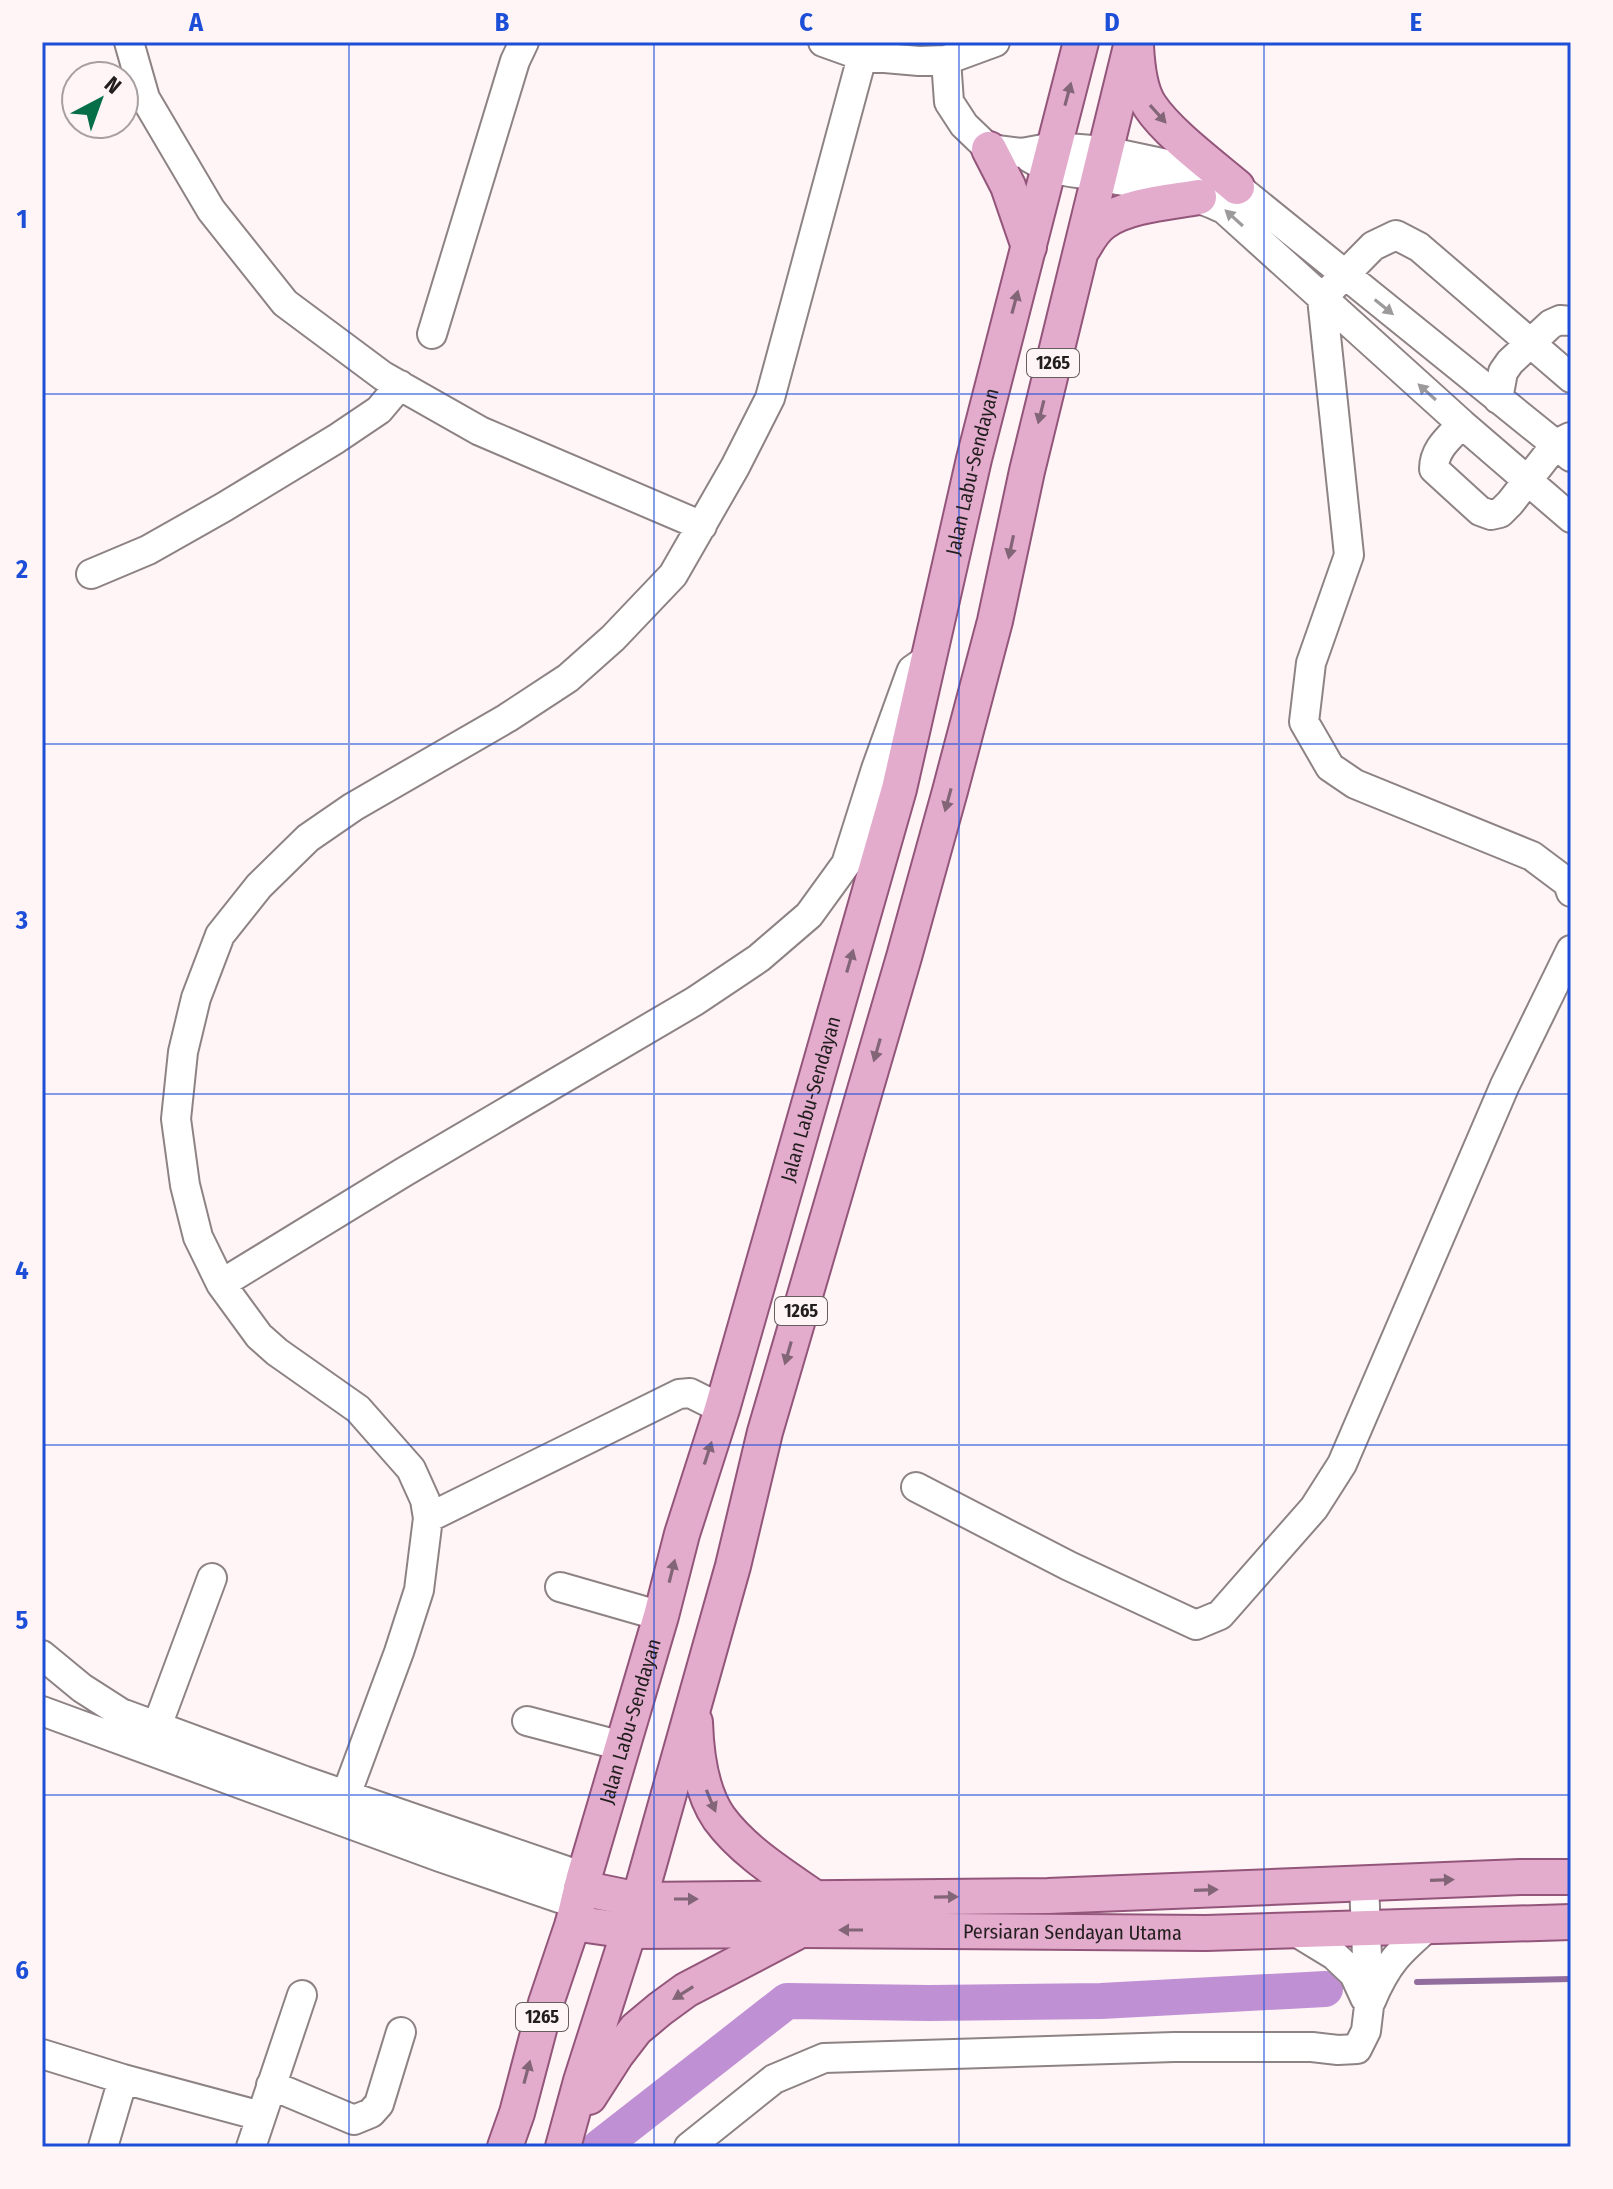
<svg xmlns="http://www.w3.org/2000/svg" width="1613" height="2189" font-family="'Fira Sans Condensed',sans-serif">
<rect width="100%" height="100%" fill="#fff5f6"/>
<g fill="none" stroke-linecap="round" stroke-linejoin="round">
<path stroke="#916e9d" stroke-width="6" d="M1417,1982L1571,1979"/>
<path stroke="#c090d4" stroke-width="36" d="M600,2147L787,2001L929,2003L1101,2001L1325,1989"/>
<g stroke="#8e8384" stroke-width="32">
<path id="minor" d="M129,42L145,98L211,210L285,303L383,376L480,431L702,526
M823,42L862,56L919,61L946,60L995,42
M946,60L949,102L964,125L989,149L1022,153L1054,147L1105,151L1204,172L1237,187L1571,457
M1030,158C1055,173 1069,171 1096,176C1139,184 1184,190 1224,209L1462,424L1571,518
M432,334L515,61L524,42
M1571,378L1419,247L1396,235L1373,246L1322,298L1349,555L1311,663L1304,722L1330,767L1355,784L1532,856L1568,883L1571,892
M1498,399L1503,372L1510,362L1551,324L1560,320L1571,321
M1462,424C1449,438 1434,449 1434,469L1480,511L1491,515L1500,513L1510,503L1556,444L1570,437
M91,574L148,550L224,507L336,439L379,410L400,385
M221,1284L404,1172L695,1001L759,958L809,915L846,864L876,769L910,675L912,670L922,663
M916,1487L1069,1566L1196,1625L1220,1615L1314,1508L1342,1464L1505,1085L1571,950
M428,1518L679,1394L690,1393L722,1409
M560,1587L661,1616
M42,1655L82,1688L121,1713L305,1781L584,1877
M42,1711L440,1857L577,1904
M527,1721L622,1746
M157,1726L212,1578
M346,1795L399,1652L419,1590L428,1518L425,1500L411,1469L358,1409L277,1352L259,1336L221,1284L198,1237L185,1185L176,1119L183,1052L196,998L220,935L259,886L308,838L353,807L507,718L568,678L613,638L673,575L735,467L770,398L866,42
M1293,1930L1334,1955L1354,1974L1365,1998
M1371,2001C1387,1963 1399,1952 1429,1926
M42,2054L123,2079L261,2116
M271,2085L354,2120L371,2113L379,2104L401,2032
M103,2147L123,2079
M251,2147L302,1995
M689,2147L774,2079L824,2058L1174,2047H1312L1338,2050L1357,2049L1366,2031L1369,2006L1364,1883"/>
</g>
<g stroke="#93567a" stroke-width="38">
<g id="major">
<path d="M1136,46C1137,65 1139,90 1150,106C1168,133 1211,165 1237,187"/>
<path d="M989,149L1008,186L1029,247"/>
<path d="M1084,247C1089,238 1095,228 1104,222C1127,205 1171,202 1199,197"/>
<path d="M695,1722C696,1753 701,1792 719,1818C743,1851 782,1875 815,1898"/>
<path d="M581,1888L639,1900L1048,1896L1520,1877H1571"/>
<path id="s1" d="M573,1923L629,1931L801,1930L1206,1933L1571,1922"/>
<path d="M589,2097L616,2055L636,2029L660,2009L686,1990L797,1932"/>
<path id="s2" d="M505,2147L517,2113L546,2003L573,1923L584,1877L661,1616L682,1534L722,1409L899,789L974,459L1081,42"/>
<path d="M563,2147L581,2081L639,1900L733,1566L765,1432L904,957L950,791L995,621L1027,471L1132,42"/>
</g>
</g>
<use href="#minor" stroke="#fff" stroke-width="28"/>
<use href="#major" stroke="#e3accd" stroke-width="34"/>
</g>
<defs><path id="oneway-solid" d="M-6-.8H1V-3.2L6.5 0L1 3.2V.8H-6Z" transform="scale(2)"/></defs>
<g fill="#826576">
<use href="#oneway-solid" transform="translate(1068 94) rotate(-75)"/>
<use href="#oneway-solid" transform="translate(1158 114) rotate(48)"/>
<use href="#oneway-solid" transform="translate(1015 302) rotate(-75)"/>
<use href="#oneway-solid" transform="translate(1041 412) rotate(104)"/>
<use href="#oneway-solid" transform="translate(1011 547) rotate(102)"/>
<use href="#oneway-solid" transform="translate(948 800) rotate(105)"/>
<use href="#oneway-solid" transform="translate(850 961) rotate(-74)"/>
<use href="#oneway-solid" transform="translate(877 1050) rotate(106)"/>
<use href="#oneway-solid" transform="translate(788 1353) rotate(106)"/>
<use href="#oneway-solid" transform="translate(708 1453) rotate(-72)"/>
<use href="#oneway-solid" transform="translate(672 1571) rotate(-76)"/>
<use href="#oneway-solid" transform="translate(711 1801) rotate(67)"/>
<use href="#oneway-solid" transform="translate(1442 1880) rotate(-2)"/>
<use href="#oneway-solid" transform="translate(1206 1890) rotate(-2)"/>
<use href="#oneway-solid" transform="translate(946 1897) rotate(-1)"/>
<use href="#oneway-solid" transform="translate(686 1899)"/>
<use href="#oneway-solid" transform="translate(851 1930) rotate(-180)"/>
<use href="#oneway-solid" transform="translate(683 1993) rotate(148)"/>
<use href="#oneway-solid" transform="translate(527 2072) rotate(-75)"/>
</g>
<g fill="#9c9a9a">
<use href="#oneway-solid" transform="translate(1234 218) rotate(-138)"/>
<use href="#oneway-solid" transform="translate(1384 307) rotate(39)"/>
<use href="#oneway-solid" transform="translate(1427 392) rotate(-138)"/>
</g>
<path fill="none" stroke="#1d4ed8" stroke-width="2" stroke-opacity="0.55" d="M349,42V2147M654,42V2147M959,42V2147M1264,42V2147M42,394H1571M42,744H1571M42,1094H1571M42,1445H1571M42,1795H1571"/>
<g text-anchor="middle" stroke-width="8" stroke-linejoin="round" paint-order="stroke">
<g fill="#fff5f6" stroke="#645e5f" stroke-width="2">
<rect x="1027" y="349" width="52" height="28" rx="6"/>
<rect x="775" y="1297" width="52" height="28" rx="6"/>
<rect x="516" y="2003" width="52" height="28" rx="6"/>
</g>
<g font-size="18" font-weight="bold" fill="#221e1e">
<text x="1053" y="369">1265</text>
<text x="801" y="1317">1265</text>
<text x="542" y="2023">1265</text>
</g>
<g font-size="20" fill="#221e1e" stroke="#fff5f6">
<text dy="7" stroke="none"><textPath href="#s2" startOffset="1740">Jalan Labu-Sendayan</textPath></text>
<text dy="7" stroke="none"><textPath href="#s2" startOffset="1092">Jalan Labu-Sendayan</textPath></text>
<text dy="7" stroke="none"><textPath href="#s2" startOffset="444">Jalan Labu-Sendayan</textPath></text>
<text dy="7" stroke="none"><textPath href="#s1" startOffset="500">Persiaran Sendayan Utama</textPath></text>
</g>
</g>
<rect width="1613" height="2189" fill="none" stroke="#fff5f6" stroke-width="88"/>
<g transform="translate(100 100) rotate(41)"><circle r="38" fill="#fff5f6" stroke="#a79fa0" stroke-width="2"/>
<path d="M0-6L14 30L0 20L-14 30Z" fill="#066f47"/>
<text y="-12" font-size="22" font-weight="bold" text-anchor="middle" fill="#221e1e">N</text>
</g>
<rect x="44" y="44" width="1525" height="2101" fill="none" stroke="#1d4ed8" stroke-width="3"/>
<g font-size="26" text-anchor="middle" font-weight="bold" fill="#1d4ed8">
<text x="196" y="31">A</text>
<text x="502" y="31">B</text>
<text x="806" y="31">C</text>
<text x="1112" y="31">D</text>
<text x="1416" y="31">E</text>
<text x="22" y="228">1</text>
<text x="22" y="578">2</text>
<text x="22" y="929">3</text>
<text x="22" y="1279">4</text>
<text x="22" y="1629">5</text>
<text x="22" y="1979">6</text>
</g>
</svg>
